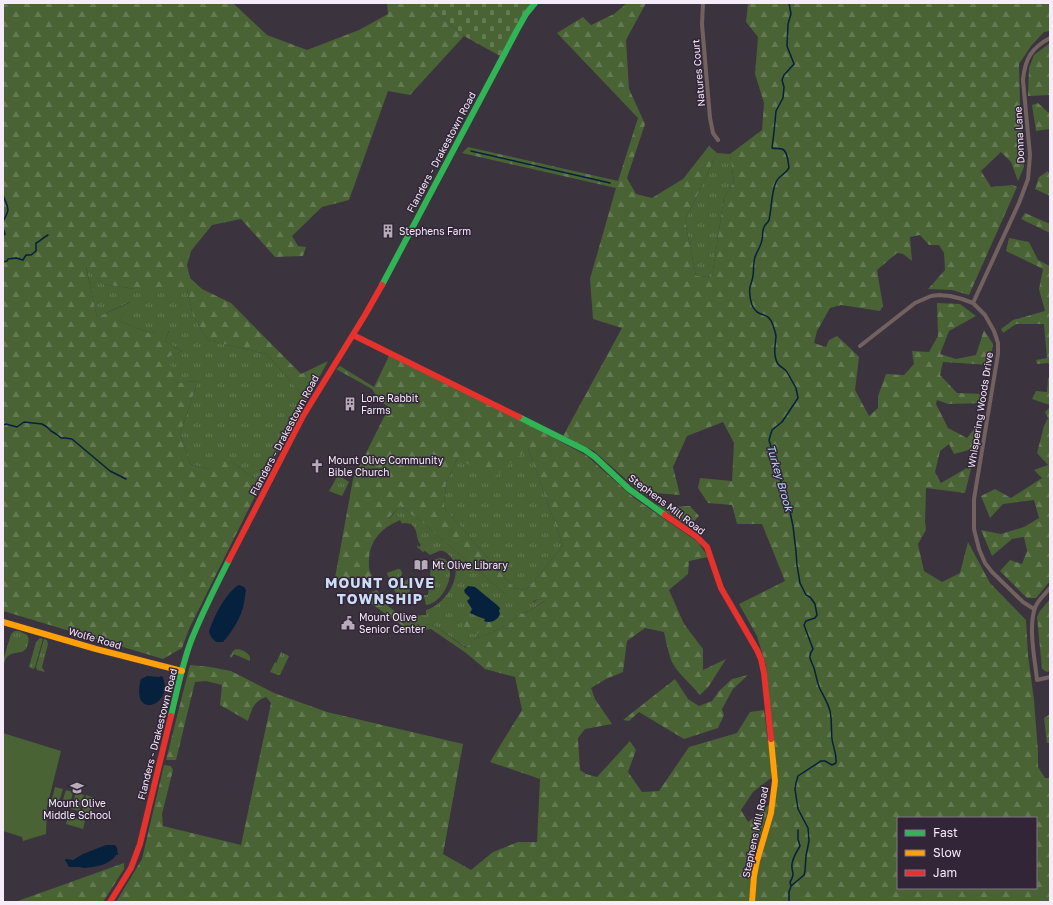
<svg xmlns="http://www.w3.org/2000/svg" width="1053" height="905" font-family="'Golos Text',sans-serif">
<defs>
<pattern id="grass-tufts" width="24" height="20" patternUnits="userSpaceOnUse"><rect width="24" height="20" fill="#496335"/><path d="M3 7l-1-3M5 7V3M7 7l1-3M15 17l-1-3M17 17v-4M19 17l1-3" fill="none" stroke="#647a53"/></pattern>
<pattern id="forest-firs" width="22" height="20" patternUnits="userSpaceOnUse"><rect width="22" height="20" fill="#496335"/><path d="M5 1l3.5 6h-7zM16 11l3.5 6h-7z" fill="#647a53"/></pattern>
<pattern id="cemetery-stones" width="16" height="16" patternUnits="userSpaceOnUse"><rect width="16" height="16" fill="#496335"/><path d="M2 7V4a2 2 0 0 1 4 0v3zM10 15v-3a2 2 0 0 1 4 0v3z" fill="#647a53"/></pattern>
</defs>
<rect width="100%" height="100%" fill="#3b343f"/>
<path fill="url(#grass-tufts)" d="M717,153L730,154L734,182L724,197L712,277L696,276L685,221Z
M86,266L103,284L135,289H187L193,316L208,340L267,354L307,400L261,484L230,460L208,469L190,464L180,434L198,381L173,383L163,359L182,351L165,341L169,331L150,333L119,321L130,302L97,317Z
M528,448L563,546L526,590L514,588L444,508L446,483L458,457Z
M338,475L349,482L342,496L329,491Z
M400,506L422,522L505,594L534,602L538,599L546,600L531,610L518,615L511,622L495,631L475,639L467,648L432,624C421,625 415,627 407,616L426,615V610C445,605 466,574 450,556C447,553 444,550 439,551C436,552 433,554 430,555L425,551L423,552L417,547V545L419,547L421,545C415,539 419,530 411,524L405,523L402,524L400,520L392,524L389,519Z
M440,558L445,559C458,573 443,603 426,605L424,596V595H428L429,587L431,585L432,577L430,575L431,568L432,567L433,560Z
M398,569H400L402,572L401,576L390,581L387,573Z
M410,577L411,578L409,599L408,600C401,598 396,594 392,587L403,583Z
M14,631H19L27,635C29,638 29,640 28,644C25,656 16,650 8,656C5,658 4,664 3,667V661L11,634Z
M40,638L43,639L35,667L33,669L29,667L36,642Z
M44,639L47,640L48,644L42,667L43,669L45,672L37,670L36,667Z
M236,649C241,649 248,652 250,657V661L234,654L231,658L230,656L233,651Z
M281,652L289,656L280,675H278L270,672L275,662L277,663V661Z"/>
<path fill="url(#forest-firs)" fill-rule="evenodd" d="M3,3H233L267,35L307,50L359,30L388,14L387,3H425L464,36L410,95L388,91L349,200L322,207L292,236L298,246L306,247L303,256L275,257L241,219L212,225L191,251L187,265L190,278L202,289L231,303L301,374L328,361L307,400L267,354L208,340L193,316L187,289H135L103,284L86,267L97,317L131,302L119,321L150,333L169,330L165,341L182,351L164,359L178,373L173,383L198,381L180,434L190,464L208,469L217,459L230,460L261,484L189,629L182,648L163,659L3,611Z
M627,3H646L626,40L629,89L645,124L627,178L636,194L652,198L683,179L709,146L717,153L685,221L696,276L712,277L724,197L734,182L730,154L762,130L764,103L755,74L758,37L746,22L748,3H1050V31L1044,32L1031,46L1019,64L1020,105L1024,167L1018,181L1011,162L1001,152L981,171L991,187L1013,185L1017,187L969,295L952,290L928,289L945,270L944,253L939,245H929L920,235L910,237L912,261L903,254L897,253L877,270L883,306L880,311L841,305L830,308L817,331L814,343L826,347L829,340L837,336L850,348L859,357L855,390L869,416L878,408V396L886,374L904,375L914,364L912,351L929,352L938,336L937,303L960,304L976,316L949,331L940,354L956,359L976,355L984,330L993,344L990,365L943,362L940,375L957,393L985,394V403L948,404L937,400L936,404L948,428L967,438L978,424L976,448L954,454L949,444L940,451L935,472L941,483L972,465L965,493L926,488L925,522L926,530L918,544L924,571L942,582L960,573L968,542L990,583L1026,620L1028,655L1034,700L1038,752V767L1045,778H1050V902H754L757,872L778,780L766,666L757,636L739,604L785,581L762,524H737L732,505L708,503L698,488L700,478L732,481L734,443L723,422L687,436L673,467L680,495L655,493L654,498H651L640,492L594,451L563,436L622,328L593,319L590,279L616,188L462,153L468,147L618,181L638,118L557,33L583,17L591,25L614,14ZM898,818H1036V888H898Z
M1050,43V95L1028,96L1029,68L1034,55Z
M1038,103L1050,114V129L1036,131L1032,105Z
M1048,171L1050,176V196L1035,189L1039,177Z
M1025,213L1050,224V233L1021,219Z
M1009,238L1029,242L1038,260L1050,266V365L1048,363L1037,364L1036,360L1047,358L1044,324H1016L1003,333L1001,329L1013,320L1045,311L1039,289L1043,269L1006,251Z
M389,356L532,426L587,456L634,498L698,542L708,557L689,561L688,574L669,590L684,624L703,649V670L726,659L709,686L700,695C692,685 676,672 671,660C668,651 666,641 664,632L645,628L627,641L623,672L606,679L591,688L595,699L612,724L585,729L578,738L580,770L586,774L597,777L630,741L636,750L628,772L642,792L659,791L689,747L737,733L750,712L764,710L771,762V778L753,792L741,810L748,822L770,804L752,865L749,902H116L142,859L164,765L171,766L173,770L162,814L163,826L241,845L271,703L266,697C253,702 252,709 248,721L220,705L222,685L206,681L195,682L176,760H166L190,665L210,667L231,671L274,693L327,712L463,744L443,854L471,870L493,852L518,842H537L540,779L490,762L522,710L515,677L485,669L466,653L431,629L410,631L363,598L366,594L377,590L379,593V596L387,605L397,613L407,616L411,622L419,625L432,624L466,648L475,639L495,631L511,622L518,615L531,610L545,601L538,599L528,604L505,594L422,522L400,506L389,518L392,524C377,532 368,546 369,563C369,568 369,571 372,575L370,579L356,586L349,583L345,585L335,578L353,479L389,407L379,400L372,389L336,369L340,366L374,387ZM528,448L563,546L526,590L514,588L444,508L446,483L458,457L491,480Z
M1050,377V405L1032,399L1036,391L1047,392L1048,378Z
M1050,407V581L1036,598H1027L1000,571L1010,560L1022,564L1027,551L1024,537L1012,539L992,556L981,530L1001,534L1024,527L1039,518L1034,500L1003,504L990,518L981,496L995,489L1011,498L1042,478L1034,470L1048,465L1037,453L1044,426L1048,418L1045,412Z
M655,504L664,507L690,506L699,516L689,527Z
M1050,599V671L1047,672L1042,669L1037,617L1040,611Z
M506,609L511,613L502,622L494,628H486L476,634L461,633L463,622L468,618L471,621V626L474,628L478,624L485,623L493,618L497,620L503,614L500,611Z
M748,675L733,689L722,709L724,715L718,728L684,739L639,712L629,721L623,720L675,679L688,699L699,706L712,701L719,691L732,679Z
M1050,714V743H1047L1044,718Z
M124,863V869L103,902H15Z"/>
<path fill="url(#cemetery-stones)" d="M425,3H531L519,20L500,56L464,36Z"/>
<path fill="#496335" d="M3,733L61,751L47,807L46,834L23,841L22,837L3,831Z
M55,787L63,789L58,805L51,803Z
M66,790L73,792L69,808L61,806Z
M76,792L84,795L79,811L71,809Z
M86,795L94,798L90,814L82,812Z
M68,816L85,821L83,829L66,824Z"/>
<path fill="#05213d" d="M239,585L244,587L246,590C245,594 245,599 244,603C242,616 232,632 223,642H216L211,637L209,632C213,618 226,592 239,585Z
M468,586L475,587L497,605L500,608L499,611L500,614C498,620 490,624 484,621L485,619L479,617L470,613L472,609L467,601L470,598L465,593L464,590Z
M147,676L159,677L162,676C177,704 129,723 141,679Z
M106,845H115L117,848L118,855H116C110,865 95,867 84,868L80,867H69L65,860L66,859L73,860L83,854Z"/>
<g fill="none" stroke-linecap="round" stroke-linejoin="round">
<path stroke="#05213d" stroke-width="1.5" d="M471,151L610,183
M3,195C8,209 11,208 3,221
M3,228L5,234L3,236
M3,262L7,261L8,259L16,258L23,260L26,255H31L36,251V243C39,242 44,237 48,235
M3,425L6,424L17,427L24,422L42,424L47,427L51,431L56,434L61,438H65L72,439L110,471L126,479
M791,886L790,882C796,872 791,873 792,864C793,857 797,851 800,846L798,839V830
M789,902V892L791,886L804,875L805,871L806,856L809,841L808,828L798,809L795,789L796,783L798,776L801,774L821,761H825L832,765L836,763C837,754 833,747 832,739C831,729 832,720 830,711C828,703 824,697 820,689C817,682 816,675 814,668C811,660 807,657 813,649L804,625L806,621L815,618L817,615L815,604L810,597L806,595L800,583L797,565L796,552L793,526L789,507L784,499L780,477L769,440L772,430L782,422L798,398L796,388L787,372C785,368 781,368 778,364C773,356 775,345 776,337C776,333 774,329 773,325C768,310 758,319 752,305C750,299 749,293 750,287C751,283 753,279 753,275C754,268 753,263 755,257C757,251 761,246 762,240C763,235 762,231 764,227C765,224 768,223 769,220C772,207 771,193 776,182C779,175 784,176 789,168C788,162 788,151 782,149C779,148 775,149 772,148L774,132L776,111L783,98L784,87L782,80L784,75L794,64L787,46L788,24L791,14L789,3"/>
<path stroke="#72615e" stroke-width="4" d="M703,3L702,24L710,118L713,133L718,140
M973,303L1019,203L1028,179L1030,155L1023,80C1025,59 1031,48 1050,38
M860,346L915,303L931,296L939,295L950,296L962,299L973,303L985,315L994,331L998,343V354L974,499V529L979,549L985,563L992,572L1023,602L1034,609
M1050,588C1045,594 1037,601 1035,608C1028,627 1035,660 1037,680L1050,677"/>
<path stroke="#30b455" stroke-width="6" d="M382,285L517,30L526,14L535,3
M519,417L585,450L595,457L629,489L665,515
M171,716C177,691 182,665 191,641C202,613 216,586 229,560"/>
<path stroke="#ff9f0a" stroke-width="6" d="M3,622L96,649L182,671
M752,902L754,876L757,861L771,813L775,781L771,739"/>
<path stroke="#e5322d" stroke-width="6" d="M353,335L519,417
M665,515L697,537L707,547L721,588L757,650L761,659L764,673L771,739
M229,560L303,416L365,315L382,285
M110,902L131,868L140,844L171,716"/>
</g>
<defs>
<g id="building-bare" transform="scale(1.08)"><path d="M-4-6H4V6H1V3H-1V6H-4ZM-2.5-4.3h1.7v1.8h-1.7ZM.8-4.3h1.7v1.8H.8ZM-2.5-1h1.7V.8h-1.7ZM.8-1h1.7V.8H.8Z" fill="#b5acb8" stroke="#332538" stroke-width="2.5" paint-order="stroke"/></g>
<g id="church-bare" transform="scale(1.08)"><path d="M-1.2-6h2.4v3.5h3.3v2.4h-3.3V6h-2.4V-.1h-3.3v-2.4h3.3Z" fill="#b5acb8" stroke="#332538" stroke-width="2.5" paint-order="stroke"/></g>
<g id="library-bare" transform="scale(1.08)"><path d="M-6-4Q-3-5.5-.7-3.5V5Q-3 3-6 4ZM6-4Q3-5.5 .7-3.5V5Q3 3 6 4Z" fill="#b5acb8" stroke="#332538" stroke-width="2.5" paint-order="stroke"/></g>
<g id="civic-bare" transform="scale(1.08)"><path d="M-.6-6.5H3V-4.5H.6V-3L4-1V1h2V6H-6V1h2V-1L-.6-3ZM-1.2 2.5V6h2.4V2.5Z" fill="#b5acb8" stroke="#332538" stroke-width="2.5" paint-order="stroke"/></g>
<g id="school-bare" transform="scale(1.08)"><path d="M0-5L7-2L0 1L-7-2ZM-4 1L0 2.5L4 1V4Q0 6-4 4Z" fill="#b5acb8" stroke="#332538" stroke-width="2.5" paint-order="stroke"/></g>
</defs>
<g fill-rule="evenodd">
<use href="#building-bare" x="388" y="231"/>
<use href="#building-bare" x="350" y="404"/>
<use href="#church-bare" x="317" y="466"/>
<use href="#library-bare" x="421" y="565"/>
<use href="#civic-bare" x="348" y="623"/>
<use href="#school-bare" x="77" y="788"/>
</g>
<g text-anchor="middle" stroke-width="3" stroke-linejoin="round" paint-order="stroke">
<g font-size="10" fill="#f6ecf9" stroke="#332538">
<text transform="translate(698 73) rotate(-95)" y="4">Natures Court</text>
<text transform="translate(1019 135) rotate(-93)" y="4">Donna Lane</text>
<text transform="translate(441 152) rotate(-62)" y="4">Flanders - Drakestown Road</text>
<text transform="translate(980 410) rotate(-81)" y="4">Whispering Woods Drive</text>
<text transform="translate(284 435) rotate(-62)" y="4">Flanders - Drakestown Road</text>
<text transform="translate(667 504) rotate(37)" y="4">Stephens Mill Road</text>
<text transform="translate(95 638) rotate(16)" y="4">Wolfe Road</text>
<text transform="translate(157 734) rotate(-76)" y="4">Flanders - Drakestown Road</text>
<text transform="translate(755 832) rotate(-78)" y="4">Stephens Mill Road</text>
</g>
<g font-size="10" fill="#f6ecf9" stroke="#332538" text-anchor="start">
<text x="399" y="235">Stephens Farm</text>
<text x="361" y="402">Lone Rabbit<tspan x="361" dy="12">Farms</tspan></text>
<text x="328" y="464">Mount Olive Community<tspan x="328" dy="12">Bible Church</tspan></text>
<text x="432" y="569">Mt Olive Library</text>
<text x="359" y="621">Mount Olive<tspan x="359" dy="12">Senior Center</tspan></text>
<text x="77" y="807" text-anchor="middle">Mount Olive<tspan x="77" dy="12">Middle School</tspan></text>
</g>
<g font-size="11" font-style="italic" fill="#b5d4f5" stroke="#332538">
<text transform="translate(780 478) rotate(74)" y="4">Turkey Brook</text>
</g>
<g font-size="14" font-weight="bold" letter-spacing="1" fill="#cadff7" stroke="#332538">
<text x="380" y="588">MOUNT OLIVE<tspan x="380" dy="16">TOWNSHIP</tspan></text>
</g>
</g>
<rect width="1053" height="905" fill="none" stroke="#f6ecf9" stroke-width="8"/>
<rect x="897" y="817" width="140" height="72" fill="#332538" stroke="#817585"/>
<rect x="905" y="830" width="20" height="6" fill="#30b455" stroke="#817585"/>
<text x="933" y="837" font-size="12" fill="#f6ecf9">Fast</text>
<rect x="905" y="850" width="20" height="6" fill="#ff9f0a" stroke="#817585"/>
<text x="933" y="857" font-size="12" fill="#f6ecf9">Slow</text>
<rect x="905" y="870" width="20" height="6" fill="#e5322d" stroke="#817585"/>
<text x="933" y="877" font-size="12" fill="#f6ecf9">Jam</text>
</svg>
